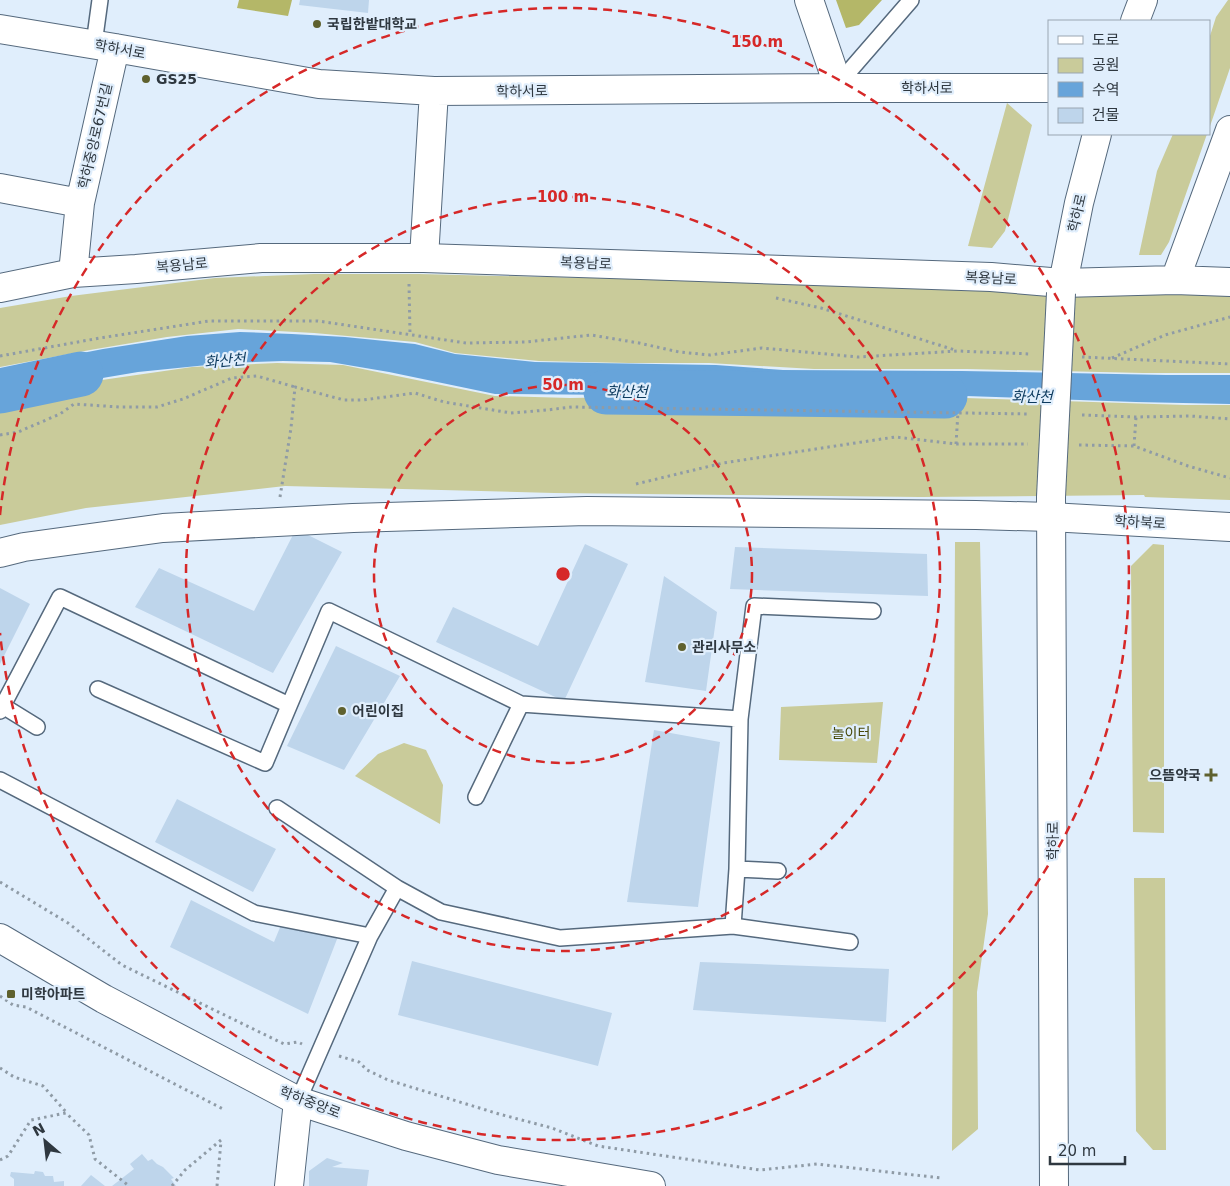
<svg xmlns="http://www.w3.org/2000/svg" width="1230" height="1186" font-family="'DejaVu Sans','Noto Sans KR',sans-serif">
<rect width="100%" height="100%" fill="#e0eefc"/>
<path fill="#c9cb9a" d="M1228,0H1230V68L1209,129V39L1216,17Z
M1007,103L1032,125L1005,231L992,248L968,246Z
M1173,134H1207L1169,242L1161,255H1139L1157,171Z
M314,274H419L1230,293V373H1143L967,369H814L709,363H629L539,361L455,353L415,342L314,333L238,329L167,337L90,350L0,367V308L71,296L215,278Z
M277,363L343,365L495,396L570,398L628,397L684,393L728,392L772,397L966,398L1185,405H1230V500L1145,497L1144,495L920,497L732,495L554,493L285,486L86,508L0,525V392L14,388L60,387L88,382L192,367Z
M955,542H980L988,914L977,992L978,1129L952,1151Z
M1153,544L1164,545V833L1133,832L1131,566Z
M883,702L877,763L779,760L781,707Z
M404,743L426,750L443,785L440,824L355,776L378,754Z
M1134,878H1165L1166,1150H1153L1136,1131Z"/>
<path fill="#b4b768" d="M239,0H292L288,16L237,8Z
M836,0H882L859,25L846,28Z"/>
<path fill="#67a4da" d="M240,332L292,334L345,337L415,344L455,354L535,362L716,365L783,370L962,371L1166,375H1230V404L1136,402L966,396L858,395H772L727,391L680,392L625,395L495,394L389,372L330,362L283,361L227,363L138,372L67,384L14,387L0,391V369L103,349L187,336Z"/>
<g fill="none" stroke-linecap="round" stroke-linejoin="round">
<path stroke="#67a4da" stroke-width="45" d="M0,391L81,374
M606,392L945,396"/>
</g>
<path fill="#bed5eb" d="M300,0H369L368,13L299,5Z
M296,529L342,552L273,673L135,607L159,568L254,611Z
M585,544L628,564L564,701L436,642L453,607L538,646Z
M735,547L927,554L928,596L730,589Z
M664,576L717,612L706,691L645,682Z
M0,588L30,604L0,664Z
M336,646L400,676L344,770L287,746Z
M654,730L720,742L698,907L627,902Z
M177,799L276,849L253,892L155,842Z
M191,900L274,942L281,925L339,934L308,1014L170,947Z
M412,961L612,1013L598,1066L398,1015Z
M700,962L889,969L886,1022L693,1010Z
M142,1154L148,1161L152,1159L157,1164L163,1167L174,1178L171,1179L176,1186H112L134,1169L130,1164Z
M327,1158L343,1163L332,1167L369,1170L367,1186H309V1171Z
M35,1171L43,1172L45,1176H53L54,1182L64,1181V1186H14V1179L10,1176L11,1172L34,1174Z
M91,1175L105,1186H81Z"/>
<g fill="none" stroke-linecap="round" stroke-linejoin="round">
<g stroke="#55697d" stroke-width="18">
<path id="service" d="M94,44L100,0
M839,88L852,68L911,0
M98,689L265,763L329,611L521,704L740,719
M3,706L37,727
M0,711L60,597L289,705
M0,780L254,913L370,936
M476,797L521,704
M277,808L397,888
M737,869L778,871
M733,926L850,942
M298,1101L370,936L397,888L441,912L560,938L733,926L737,869L740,719L754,606L873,611"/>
</g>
<g stroke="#55697d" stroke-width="30">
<path id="minor" d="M809,0L839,88
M0,29L115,48L319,84L434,91L839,88H1049
M0,188L80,203
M424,258L434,91
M73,273L80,203L115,48
M1175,280L1230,130
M0,288L73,273L136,269L261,258H424L641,265L991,277L1062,283L1175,280L1230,282
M0,553L24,547L163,528L353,518L587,511L976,515L1050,517L1230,527
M289,1186L298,1101"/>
</g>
<g stroke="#55697d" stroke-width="30">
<path id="tertiary" d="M1135,21L1143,0
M1061,293L1079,203L1097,134
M1051,497L1054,1186
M0,938L104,999L298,1101L406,1136L498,1160L651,1186"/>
</g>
<path stroke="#8f9ba6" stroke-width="3" stroke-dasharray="2.5 4" stroke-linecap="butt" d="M409,284L410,334
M776,298L821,308L955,350
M0,356L100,338L209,321H318L466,343L526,342L591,335L639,343L679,352L710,355L762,348L858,357L958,351L1031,354
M1082,357L1230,364
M1112,358L1165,335L1230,317
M1082,415L1136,417L1190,416L1230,419
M0,435L18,432L60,414L74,404L119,407H157L183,399L232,378L257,376L295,387
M956,444L958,412
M1079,445L1134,446L1188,466L1230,478
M1134,446L1136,417
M636,484L723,463L895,437L956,444H1028
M280,497L291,428L295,387L344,400H363L415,393L444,402L511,413L547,410L572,407L1030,414
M0,882L68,923L122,965L284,1044L298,1042L302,1044
M0,996L13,1005L26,1007L225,1110
M339,1056L359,1062L367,1070L388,1080L499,1114L552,1128L598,1146L760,1170L817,1164L941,1178
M0,1068L14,1077L43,1086L66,1112
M0,1160L8,1156L31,1120L66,1113L89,1135L95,1159L129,1186
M172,1186L185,1170L221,1140
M217,1186L221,1141"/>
<use href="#service" stroke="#fff" stroke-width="15"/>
<use href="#minor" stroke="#fff" stroke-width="28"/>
<use href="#tertiary" stroke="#fff" stroke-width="28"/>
<g stroke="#55697d" stroke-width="30" stroke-linecap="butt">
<path id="tertiary-bridge" d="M1051,497L1061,293"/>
</g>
<use href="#tertiary-bridge" stroke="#fff" stroke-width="28"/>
</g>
<g fill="none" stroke="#d62828" stroke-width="2.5" stroke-dasharray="9 6">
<circle cx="563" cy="574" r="189"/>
<circle cx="563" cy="574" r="377"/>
<path d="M0 515A566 566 0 1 1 0 633"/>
</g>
<g fill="#5f612e" stroke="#e0eefc" stroke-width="2">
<circle cx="317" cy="24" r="5"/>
<circle cx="146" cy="79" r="5"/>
<circle cx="682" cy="647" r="5"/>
<circle cx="342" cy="711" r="5"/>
<path d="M1208.5 767.5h5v5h5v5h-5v5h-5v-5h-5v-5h5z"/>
<rect x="6" y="989" width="10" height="10" rx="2.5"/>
</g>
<g text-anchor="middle" stroke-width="4.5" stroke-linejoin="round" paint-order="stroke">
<g font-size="14" font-weight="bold" fill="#2f3840" stroke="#e0eefc" text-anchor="start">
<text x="327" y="29">국립한밭대학교</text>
<text x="156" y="84">GS25</text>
<text x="692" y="652">관리사무소</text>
<text x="352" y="716">어린이집</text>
<text x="1201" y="780" text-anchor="end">으뜸약국</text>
<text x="21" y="999">미학아파트</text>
</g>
<g font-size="14" fill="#2f3840" stroke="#e0eefc">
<text transform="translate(120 49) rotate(10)" y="5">학하서로</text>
<text x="927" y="93">학하서로</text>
<text transform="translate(522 91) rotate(-1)" y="5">학하서로</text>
<text transform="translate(95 136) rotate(-77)" y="5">학하중앙로67번길</text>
<text transform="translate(1077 213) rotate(-77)" y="5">학하로</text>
<text transform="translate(586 263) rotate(2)" y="5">복용남로</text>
<text transform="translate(182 265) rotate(-5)" y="5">복용남로</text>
<text transform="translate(991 278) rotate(3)" y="5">복용남로</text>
<text transform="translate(1140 522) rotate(3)" y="5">학하북로</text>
<text transform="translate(1053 841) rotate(-90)" y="5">학하로</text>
<text transform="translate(310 1102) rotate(21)" y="5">학하중앙로</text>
</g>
<g font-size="14" fill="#474809" stroke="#e0eefc">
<text x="851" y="738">놀이터</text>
</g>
<g font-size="15" font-style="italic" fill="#0d3b5f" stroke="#e0eefc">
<text transform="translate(225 361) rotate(-5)" y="5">화산천</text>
<text transform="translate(627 392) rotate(1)" y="5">화산천</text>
<text transform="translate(1032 397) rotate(1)" y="5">화산천</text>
</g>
</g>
<circle cx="563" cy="574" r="8" fill="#d62828" stroke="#e0eefc" stroke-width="2.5"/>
<g font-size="15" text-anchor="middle" font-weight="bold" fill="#d62828" stroke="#e0eefc" stroke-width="4.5" stroke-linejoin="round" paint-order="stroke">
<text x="757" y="47">150 m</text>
<text x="563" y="202">100 m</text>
<text x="563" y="390">50 m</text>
</g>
<rect x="1048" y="20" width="162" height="115" fill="#e0eefc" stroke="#99a5b1"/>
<rect x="1058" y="36" width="25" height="8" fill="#ffffff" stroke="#99a5b1"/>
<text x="1092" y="45" font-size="15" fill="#2f3840">도로</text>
<rect x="1058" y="58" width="25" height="15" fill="#c9cb9a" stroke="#99a5b1"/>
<text x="1092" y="70" font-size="15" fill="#2f3840">공원</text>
<rect x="1058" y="82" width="25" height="15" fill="#67a4da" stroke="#99a5b1"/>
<text x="1092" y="95" font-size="15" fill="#2f3840">수역</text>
<rect x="1058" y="108" width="25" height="15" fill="#bed5eb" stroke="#99a5b1"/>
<text x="1092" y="120" font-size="15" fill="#2f3840">건물</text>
<g transform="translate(45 1141) rotate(332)" stroke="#e0eefc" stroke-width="4" paint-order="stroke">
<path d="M0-4L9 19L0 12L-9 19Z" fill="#2f3840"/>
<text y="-8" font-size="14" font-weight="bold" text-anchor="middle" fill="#2f3840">N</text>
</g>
<path d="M1050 1156v8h75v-8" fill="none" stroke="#2f3840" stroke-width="2.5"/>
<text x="1058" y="1156" font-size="15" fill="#2f3840" stroke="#e0eefc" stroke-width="4" paint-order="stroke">20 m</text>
</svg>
